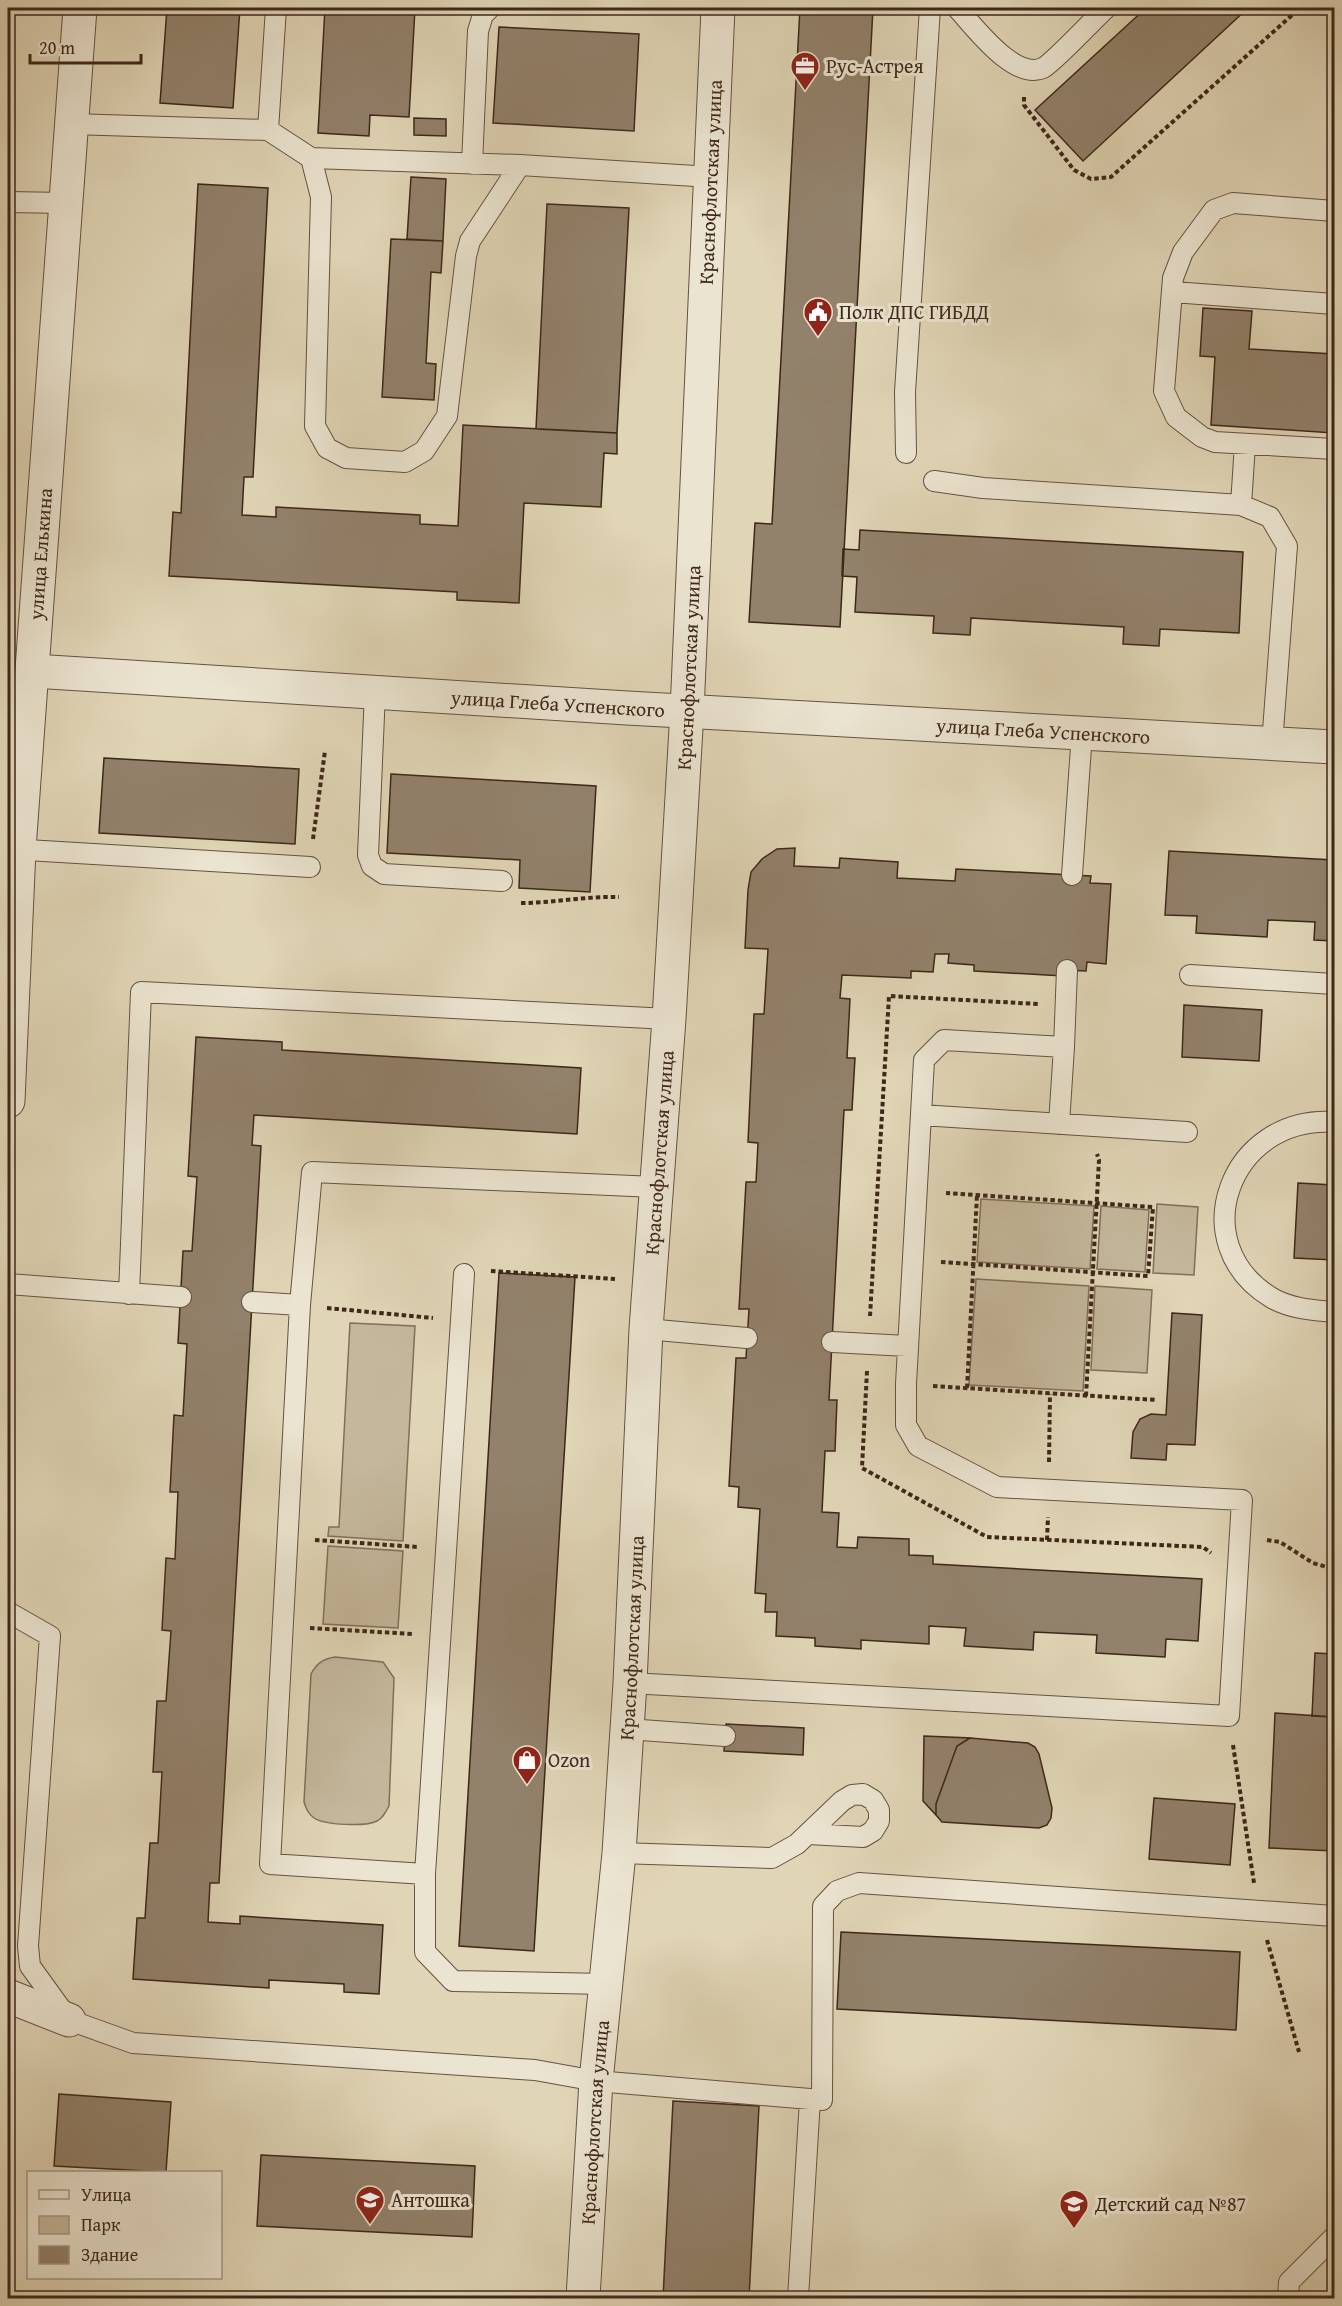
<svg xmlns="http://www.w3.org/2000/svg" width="1342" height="2306" font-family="'Gentium Book Plus',serif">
<rect width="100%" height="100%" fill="#e0d5b6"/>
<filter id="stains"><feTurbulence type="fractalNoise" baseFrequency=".00333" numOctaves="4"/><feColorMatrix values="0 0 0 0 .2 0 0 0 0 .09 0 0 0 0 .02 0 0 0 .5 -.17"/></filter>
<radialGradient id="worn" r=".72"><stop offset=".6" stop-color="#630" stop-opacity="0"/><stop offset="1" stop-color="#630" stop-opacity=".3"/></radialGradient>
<path fill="#c4b79b" stroke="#816f5a" stroke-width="1.5" d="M981,1199L1094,1206L1090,1269L977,1262Z
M1157,1204L1198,1207L1194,1275L1153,1273Z
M1101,1206L1149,1210L1145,1272L1097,1269Z
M976,1279L1089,1286L1083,1391L969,1385Z
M1095,1286L1152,1290L1147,1373L1091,1370Z
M350,1323L415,1326L403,1541L328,1536L329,1527H339Z
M328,1546L403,1551L398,1628L323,1624Z
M335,1657L383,1662L394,1678L389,1806C385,1813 383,1818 377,1821C366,1827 324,1825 314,1818C308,1814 306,1808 304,1802L311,1674C317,1663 323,1659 335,1657Z"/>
<path fill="#92816b" stroke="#3e271a" stroke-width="1.5" d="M167,8H240L233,108L160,103Z
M325,8H415L409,117L370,115L369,136L318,133Z
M800,8H873L840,627L749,622L755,523L772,524Z
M1146,8H1248L1083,161L1035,110Z
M499,27L639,34L634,131L493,123Z
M414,118L446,119V136L414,135Z
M411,177L446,179L443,241L407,239Z
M198,184L268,188L253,477H244L242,515L276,517V507L420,515V524L458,526L463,425L617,433V454L604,453L601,507L524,503L519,603L457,600V592L169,576L173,512L181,513Z
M547,204L629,208L617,433L536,429Z
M391,239L443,241L441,273L431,272L426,363L436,364L434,400L382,397Z
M1203,308L1252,311L1249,349L1334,354V433L1211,425L1215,357L1200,356Z
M860,530L1243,552L1239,633L1160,629L1159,646L1123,644L1124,627L971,618L970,635L933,633L934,616L855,612L857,577L842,576L843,549L859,550Z
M104,758L299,769L295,844L99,833Z
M391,774L596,786L590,892L519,888L520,860L387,853Z
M795,848L794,866L839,868L840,858L898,862L897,878L955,881L956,869L1091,876L1090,883L1111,884L1106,964L1087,962L1086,971L1064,970L1063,976L974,971V965L948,963L949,954H935L933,972L911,971V978L842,975L840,998L850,999L847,1058H855L852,1110H844L829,1400H837L835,1451H825L822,1512L839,1513L837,1547L857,1548L858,1537L909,1539V1555L933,1556V1564L1202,1579L1198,1641L1166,1639L1165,1657L1096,1653L1097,1635L1034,1632L1033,1650L964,1646L966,1628L929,1626V1644L861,1640V1649L815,1646V1638L776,1636L777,1612H765L766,1594L755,1593L760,1509L738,1507L739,1487L729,1486L736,1358H746L749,1309H739L746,1182H756L758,1143L748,1142L754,1014H764L768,949L745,948L748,890L751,872L762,859L777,849Z
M1169,851L1334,860V941L1314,940L1315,922L1268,920L1267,937L1196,933L1197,916L1165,915Z
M1184,1005L1262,1010L1259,1061L1182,1057Z
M196,1037L282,1042V1050L581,1068L577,1134L254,1115L252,1145L261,1146L231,1669L219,1883H210L208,1922L240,1924V1916L383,1925L379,1994L344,1992V1984L269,1980V1988L133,1979L137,1918H145L150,1843H158L162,1772H153L157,1701H166L171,1631L162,1630L166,1558L175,1559L178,1492H170L174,1415L183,1416L187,1344L178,1343L183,1251H192L197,1177L188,1176Z
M1298,1183L1334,1185V1260L1294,1258Z
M499,1273L575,1277L534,1951L459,1946Z
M1172,1313L1202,1315L1195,1445L1167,1444L1166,1460L1131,1458L1133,1432L1140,1419L1151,1414L1166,1415Z
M1315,1653L1334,1654V1717L1312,1716Z
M1275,1713L1334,1717V1851L1269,1848Z
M726,1724L804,1728L803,1755L724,1751Z
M924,1736L970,1738L957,1746L936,1804V1815L923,1801Z
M970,1738L1028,1743L1035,1747L1039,1754L1052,1808L1051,1818L1047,1825L1039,1828L942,1822L936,1815V1804L957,1746Z
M1154,1798L1235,1804L1230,1865L1149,1859Z
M841,1932L1240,1952L1236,2030L837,2009Z
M8,2022L14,2023L8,2138Z
M59,2094L171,2102L166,2172L54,2166Z
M673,2101L759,2106L749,2298H663Z
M261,2155L475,2166L472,2237L257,2226Z"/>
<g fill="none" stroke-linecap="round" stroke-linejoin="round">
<g stroke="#665241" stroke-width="22">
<path id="service" d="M957,8C974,26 1014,81 1043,68C1053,63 1095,18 1106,8
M71,124L268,130L311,158L520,165L711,177
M268,130L276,8
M311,158L321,197L315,426L327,448L346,458L405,462L424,451L447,416L466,256L470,241L520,165
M472,164L478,31L483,15L490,8
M8,202L65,203
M1334,211L1233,203L1214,210L1183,252L1173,278L1164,391L1176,417L1202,437L1215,442L1334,449
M1173,292L1334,304
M906,453L905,392L930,8
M934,481L983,488L1241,505L1270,517L1287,546L1272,744
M1241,505L1245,444
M375,692L368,855L372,866L384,874L502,881
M10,849L310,867
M1072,875L1082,733
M1190,975L1334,984
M921,1115L1187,1132
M1334,1122C1230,1115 1182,1244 1272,1298C1291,1309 1314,1310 1334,1312
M1059,1124L1064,1047
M464,1274L425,1874V1952L453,1981L606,1984
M8,1284L181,1297
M129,1294L141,992L669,1019
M252,1302L300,1305
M646,1329L747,1338
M832,1342L907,1346
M8,1612L50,1636L28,1946L30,1966L69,2020L133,2043L535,2070L596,2081L810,2099L798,2298
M630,1683L1229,1716L1242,1500L997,1487L918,1446L906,1425V1384L924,1060L944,1040L1064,1047L1067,970
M627,1729L725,1736
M619,1853L772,1858L797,1844L842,1801L852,1795L863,1794L873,1800L879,1810V1821L873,1831L863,1837L808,1834
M425,1874L270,1864L300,1305L312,1172L655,1187
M810,2099L822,2100L823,1906L837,1891L859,1883L1334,1916
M1288,2298L1289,2282L1334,2237"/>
</g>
<g stroke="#665241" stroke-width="35">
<g id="minor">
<path id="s1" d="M33,671L627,708L1334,747"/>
<path id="s2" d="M8,1101L19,849L80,8"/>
<path d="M8,1996L69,2020"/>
<path id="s3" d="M583,2298L596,2081L619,1853L630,1683L646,1329L669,1019L687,711L718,8"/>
</g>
</g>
<path stroke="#3e271a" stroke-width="4" stroke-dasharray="4.5 3" stroke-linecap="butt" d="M1024,97V105L1074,170L1091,179L1111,177L1300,8
M313,839L325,751
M521,903C554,903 586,896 619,897
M941,1262L1148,1276L1153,1207L946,1193
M491,1271L615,1279
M327,1308L433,1318
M870,1316L889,996L1039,1004
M867,1371L862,1468L987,1537L1203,1547L1211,1553
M933,1386L1157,1400
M967,1388L977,1195
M1086,1396L1099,1160L1097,1154
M1049,1462L1050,1394
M315,1540L418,1547
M1047,1540L1048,1517
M1267,1540L1280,1542L1313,1563L1334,1569
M310,1628L413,1634
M1233,1745L1254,1883
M1267,1940L1299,2052"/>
<use href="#service" stroke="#ebe4d0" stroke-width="20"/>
<use href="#minor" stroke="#ebe4d0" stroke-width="33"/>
</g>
<defs>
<g id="office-pin" transform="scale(1.5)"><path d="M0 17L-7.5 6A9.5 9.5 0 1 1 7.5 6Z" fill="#8f2418" stroke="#ebe4d0"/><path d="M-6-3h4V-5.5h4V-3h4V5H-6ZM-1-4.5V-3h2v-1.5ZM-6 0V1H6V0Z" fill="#fff"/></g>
<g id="civic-pin" transform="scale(1.5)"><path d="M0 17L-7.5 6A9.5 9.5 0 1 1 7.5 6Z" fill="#8f2418" stroke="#ebe4d0"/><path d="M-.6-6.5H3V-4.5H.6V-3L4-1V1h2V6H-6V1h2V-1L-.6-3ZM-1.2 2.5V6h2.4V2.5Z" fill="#fff"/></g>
<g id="shop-pin" transform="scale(1.5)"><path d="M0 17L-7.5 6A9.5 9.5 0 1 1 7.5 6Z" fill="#8f2418" stroke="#ebe4d0"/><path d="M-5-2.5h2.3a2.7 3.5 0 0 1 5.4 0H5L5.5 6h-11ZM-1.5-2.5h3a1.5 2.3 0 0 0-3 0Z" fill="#fff"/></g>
<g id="school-pin" transform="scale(1.5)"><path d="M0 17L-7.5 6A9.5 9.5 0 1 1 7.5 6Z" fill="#8f2418" stroke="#ebe4d0"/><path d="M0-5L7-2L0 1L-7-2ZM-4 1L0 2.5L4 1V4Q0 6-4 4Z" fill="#fff"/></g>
</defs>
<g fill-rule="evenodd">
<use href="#office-pin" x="805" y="66"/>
<use href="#civic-pin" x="818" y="312"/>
<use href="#shop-pin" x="527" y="1760"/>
<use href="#school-pin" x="370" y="2200"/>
<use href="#school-pin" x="1074" y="2204"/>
</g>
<g text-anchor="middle" stroke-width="6" stroke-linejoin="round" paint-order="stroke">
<g font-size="20" fill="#3e271a" stroke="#ebe4d0" text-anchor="start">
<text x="826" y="73">Рус-Астрея</text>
<text x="839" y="319">Полк ДПС ГИБДД</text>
<text x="548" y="1767">Ozon</text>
<text x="391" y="2207">Антошка</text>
<text x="1095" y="2211">Детский сад №87</text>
</g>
<g font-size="20" fill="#3e271a" stroke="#ebe4d0">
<text dy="7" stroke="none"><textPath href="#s3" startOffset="2120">Краснофлотская улица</textPath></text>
<text dy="7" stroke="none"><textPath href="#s2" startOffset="548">улица Елькина</textPath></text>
<text dy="7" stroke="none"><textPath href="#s3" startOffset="1634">Краснофлотская улица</textPath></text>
<text dy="7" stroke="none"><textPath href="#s1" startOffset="526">улица Глеба Успенского</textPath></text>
<text dy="7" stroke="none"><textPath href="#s1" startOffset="1012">улица Глеба Успенского</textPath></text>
<text dy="7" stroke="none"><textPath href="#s3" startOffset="1148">Краснофлотская улица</textPath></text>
<text dy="7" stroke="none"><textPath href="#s3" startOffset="662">Краснофлотская улица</textPath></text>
<text dy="7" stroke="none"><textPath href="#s3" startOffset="176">Краснофлотская улица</textPath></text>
</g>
</g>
<rect width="1342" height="2306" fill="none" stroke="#e0d5b6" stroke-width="30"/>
<rect x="9" y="9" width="1324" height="2288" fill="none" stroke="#3e271a" stroke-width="3"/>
<rect x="15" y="15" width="1312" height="2276" fill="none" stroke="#3e271a" stroke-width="1.5"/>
<rect x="27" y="2171" width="195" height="108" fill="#ebe4d0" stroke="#a69887" stroke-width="1.5"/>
<rect x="39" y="2190" width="30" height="9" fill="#ebe4d0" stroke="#a69887" stroke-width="1.5"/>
<text x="81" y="2201" font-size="18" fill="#3e271a">Улица</text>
<rect x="39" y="2216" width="30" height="18" fill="#c4b79b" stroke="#a69887" stroke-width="1.5"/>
<text x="81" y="2231" font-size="18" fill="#3e271a">Парк</text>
<rect x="39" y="2246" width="30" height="18" fill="#92816b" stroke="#a69887" stroke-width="1.5"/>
<text x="81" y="2261" font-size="18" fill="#3e271a">Здание</text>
<path d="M30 54v9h111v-9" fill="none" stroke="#3e271a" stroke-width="3"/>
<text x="39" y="54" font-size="18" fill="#3e271a" stroke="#ebe4d0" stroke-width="4.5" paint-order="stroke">20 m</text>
<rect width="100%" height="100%" filter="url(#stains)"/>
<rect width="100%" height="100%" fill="url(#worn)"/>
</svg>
